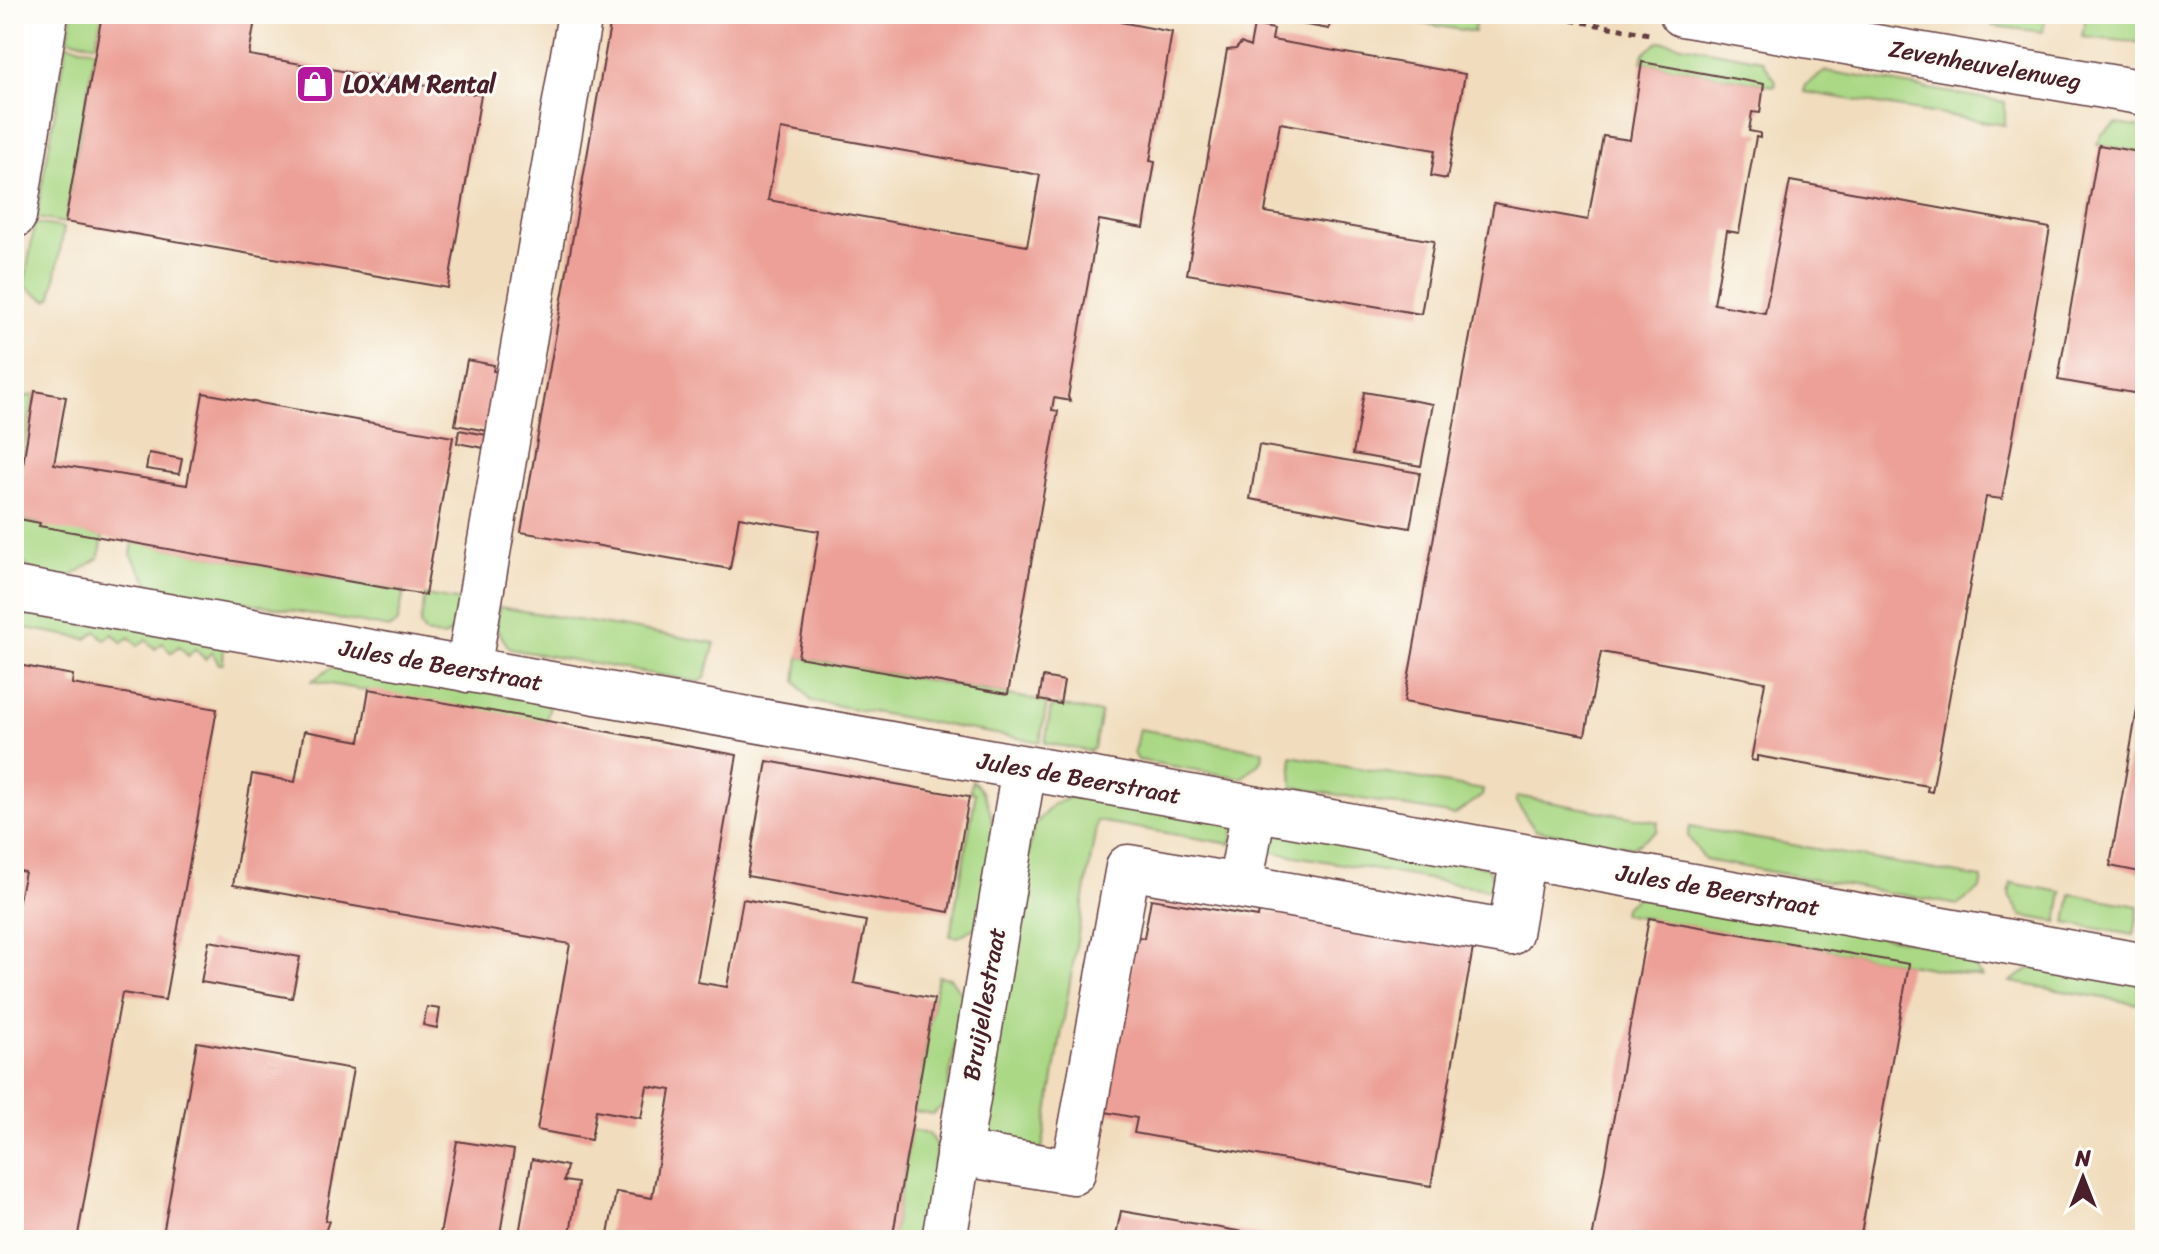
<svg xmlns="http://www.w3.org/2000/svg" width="2159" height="1254" font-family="Sriracha,sans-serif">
<rect width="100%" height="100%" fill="#fdfcf7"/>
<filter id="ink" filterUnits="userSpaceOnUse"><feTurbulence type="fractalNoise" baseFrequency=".0125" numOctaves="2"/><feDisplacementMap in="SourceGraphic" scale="16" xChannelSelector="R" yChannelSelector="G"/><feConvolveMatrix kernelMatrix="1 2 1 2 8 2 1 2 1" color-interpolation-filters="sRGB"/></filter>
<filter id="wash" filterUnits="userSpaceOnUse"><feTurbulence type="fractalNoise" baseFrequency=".006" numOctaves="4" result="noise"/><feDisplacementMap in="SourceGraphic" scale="32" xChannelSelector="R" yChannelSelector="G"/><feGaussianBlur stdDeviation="1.8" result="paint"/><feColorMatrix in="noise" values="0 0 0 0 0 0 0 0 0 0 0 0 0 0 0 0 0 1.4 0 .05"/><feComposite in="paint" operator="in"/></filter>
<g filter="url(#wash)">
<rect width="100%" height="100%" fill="#f1ddbd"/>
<path fill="#aad885" stroke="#7a7c58" stroke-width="2" d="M72,14H102L96,44L68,39Z
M1367,14H1468L1475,23L1474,32Z
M1994,14H2046L2043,32L1992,26Z
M2086,14L2145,18V43L2082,37Z
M1660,41L1762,60L1776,81L1775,86L1642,62L1644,53Z
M67,44L95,50L65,223L36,218Z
M1826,71L2005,102V125L1804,92L1805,85Z
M2116,124L2145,128V153L2097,145L2102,134Z
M35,223L64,228L52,297L47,300L24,286Z
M34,395L22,464L14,463V399Z
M14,518L103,537L99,558L65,580L32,570L14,556Z
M133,542L404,591L398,622L390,628L150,585L131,555Z
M425,595L469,602L465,622L444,637L425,633L420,625Z
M14,607L224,643L223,664H219L212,652L205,659L195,649L188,656L179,646L171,653L163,643L155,649L146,640L138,646L129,637L122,643L113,634L105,640L96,631L87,639L14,626Z
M499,607L715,643L705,678L699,682L510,649L496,628Z
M799,657L1047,702L1040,742L811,701L796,681Z
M337,664L550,704L546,722L312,681Z
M1058,705L1101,713L1094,748L1089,751L1045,743L1051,708Z
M1139,729L1263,751L1262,760L1242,778L1138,760L1134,753Z
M1291,756L1483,790L1482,796L1454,815L1293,787Z
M972,780C1011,815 984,880 977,926L958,937L950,936L975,798V793L970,792Z
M1517,796L1658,822L1657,831L1633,847L1535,830L1516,802Z
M1071,797L1235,822L1231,844L1097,821L1042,1149L995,1141L980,1120L1033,827L1052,805Z
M1690,827L1982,878L1980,889L1958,905L1705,860L1688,836Z
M1277,829L1487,867L1502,892L1261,850L1262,842Z
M2011,883L2062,892L2057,922L2022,916L2009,896Z
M2071,894L2139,906L2134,935L2066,923Z
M1640,895L1961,950L1982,977L1622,914L1625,906Z
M2037,964L2145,982V1005L2010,982Z
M938,976L950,978L964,997L945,1104L932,1114L914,1111Z
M911,1130L929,1134L937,1147L921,1240H892Z"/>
<g id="blocks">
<path fill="#eca097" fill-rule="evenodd" d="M102,14H256L249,55L481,95L448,288L65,222Z
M612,14H1122L1120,22L1172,32L1150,161L1155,162L1144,228L1099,220L1068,397L1070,401L1054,398L1052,410L1058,411L1008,694L798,657L819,531L739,517L730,569L521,532ZM781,129L1040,175L1027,246L768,200Z
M1297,14H1331L1329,29L1295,23Z
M1254,25L1274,29L1272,40L1465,74L1447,179L1431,176L1435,150L1280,123L1265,212L1434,241L1421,314L1187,274L1227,50L1236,49L1241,43L1250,47Z
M1642,62L1764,84L1760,113L1752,112L1749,131L1760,133V138L1756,137L1739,233L1727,231L1714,304L1765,313L1790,181L2050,228L2002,499L1986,497L1932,792L1927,791L1928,786L1757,756V761L1751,760L1765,682L1601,652L1585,735L1404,702L1494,203L1588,220L1603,136L1630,140Z
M2099,145L2145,153V395L2058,380Z
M467,360L494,365L493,371L499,372L488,431L455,425Z
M35,391L66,397L54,464L187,485L203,393L453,437L425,595L39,526L40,523L14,518Z
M1364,392L1433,404L1421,466L1353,454Z
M459,430L487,435L484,448L457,443Z
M1259,445L1420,473L1410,528L1250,499Z
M149,453L182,459L179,474L146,469Z
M18,665L73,675L72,684L217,709L165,1000L122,993L77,1240H14V922L25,872L14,870V685Z
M2143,675L2145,676V873L2110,866Z
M1043,677L1064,681L1060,704L1039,700Z
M369,689L737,755L697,982L727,987L743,899L866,921L854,983L934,999L892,1240H607L616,1192L652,1198L671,1090L647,1086L641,1118L596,1110L591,1140L537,1130L570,944L233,885L252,774L295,782L304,731L360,741Z
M767,761L969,797L949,912L747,876Z
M1151,899L1258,917L1259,910L1473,948L1431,1186L1134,1133L1137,1118L1105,1112L1137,937L1144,938Z
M1649,918L1909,964L1860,1240H1592Z
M209,941L300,957L292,998L201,982Z
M427,1007L440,1009L437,1028L423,1025Z
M197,1042L353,1069L325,1221H329L322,1240H162Z
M457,1141L514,1150L499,1240H439Z
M532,1159L567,1166L564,1181L578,1183L569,1240H518Z
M1121,1211L1279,1238L1278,1240H1115Z"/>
</g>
</g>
<g filter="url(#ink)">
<use href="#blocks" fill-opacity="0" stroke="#633c41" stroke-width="2"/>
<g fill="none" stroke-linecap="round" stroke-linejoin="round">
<g stroke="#633c41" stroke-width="47">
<path id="minor" d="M1682,14L2145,93
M14,216L46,14
M14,589L2145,966
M468,670L580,14
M1240,886L1254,809
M958,1153L1073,1172L1128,867L1510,933L1523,856
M944,1240L1024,768"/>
</g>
<path stroke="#633c41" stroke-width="5" stroke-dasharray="6 6" stroke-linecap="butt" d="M1536,14L1649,34"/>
<use href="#minor" stroke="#fff" stroke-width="44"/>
</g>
</g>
<defs>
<g id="shop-square" transform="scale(2)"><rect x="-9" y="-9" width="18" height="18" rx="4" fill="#b5179e" stroke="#fdfcf7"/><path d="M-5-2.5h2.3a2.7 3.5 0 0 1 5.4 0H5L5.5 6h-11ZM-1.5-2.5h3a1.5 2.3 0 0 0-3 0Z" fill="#fff"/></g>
</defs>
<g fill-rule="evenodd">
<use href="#shop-square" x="315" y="84"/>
</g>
<g text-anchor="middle" stroke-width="6" stroke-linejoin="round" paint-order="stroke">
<g font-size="24" fill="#4a1f2b" stroke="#fdfcf7">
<text transform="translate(1985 65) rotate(10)" y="8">Zevenheuvelenweg</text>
<text transform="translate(441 665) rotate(10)" y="8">Jules de Beerstraat</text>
<text transform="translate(1079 778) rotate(10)" y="8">Jules de Beerstraat</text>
<text transform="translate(1718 890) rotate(10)" y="8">Jules de Beerstraat</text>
<text transform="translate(984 1004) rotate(-80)" y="8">Bruijellestraat</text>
</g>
<g font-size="24" font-weight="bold" fill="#4a1f2b" stroke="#fdfcf7" text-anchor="start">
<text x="343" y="92">LOXAM Rental</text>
</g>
</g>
<rect width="2159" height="1254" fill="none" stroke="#fdfcf7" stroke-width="48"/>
<g transform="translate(2083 1178)" stroke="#fdfcf7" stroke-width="6" paint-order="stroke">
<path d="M0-6L14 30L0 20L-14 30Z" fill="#4a1f2b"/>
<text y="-12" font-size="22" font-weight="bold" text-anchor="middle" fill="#4a1f2b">N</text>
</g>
</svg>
